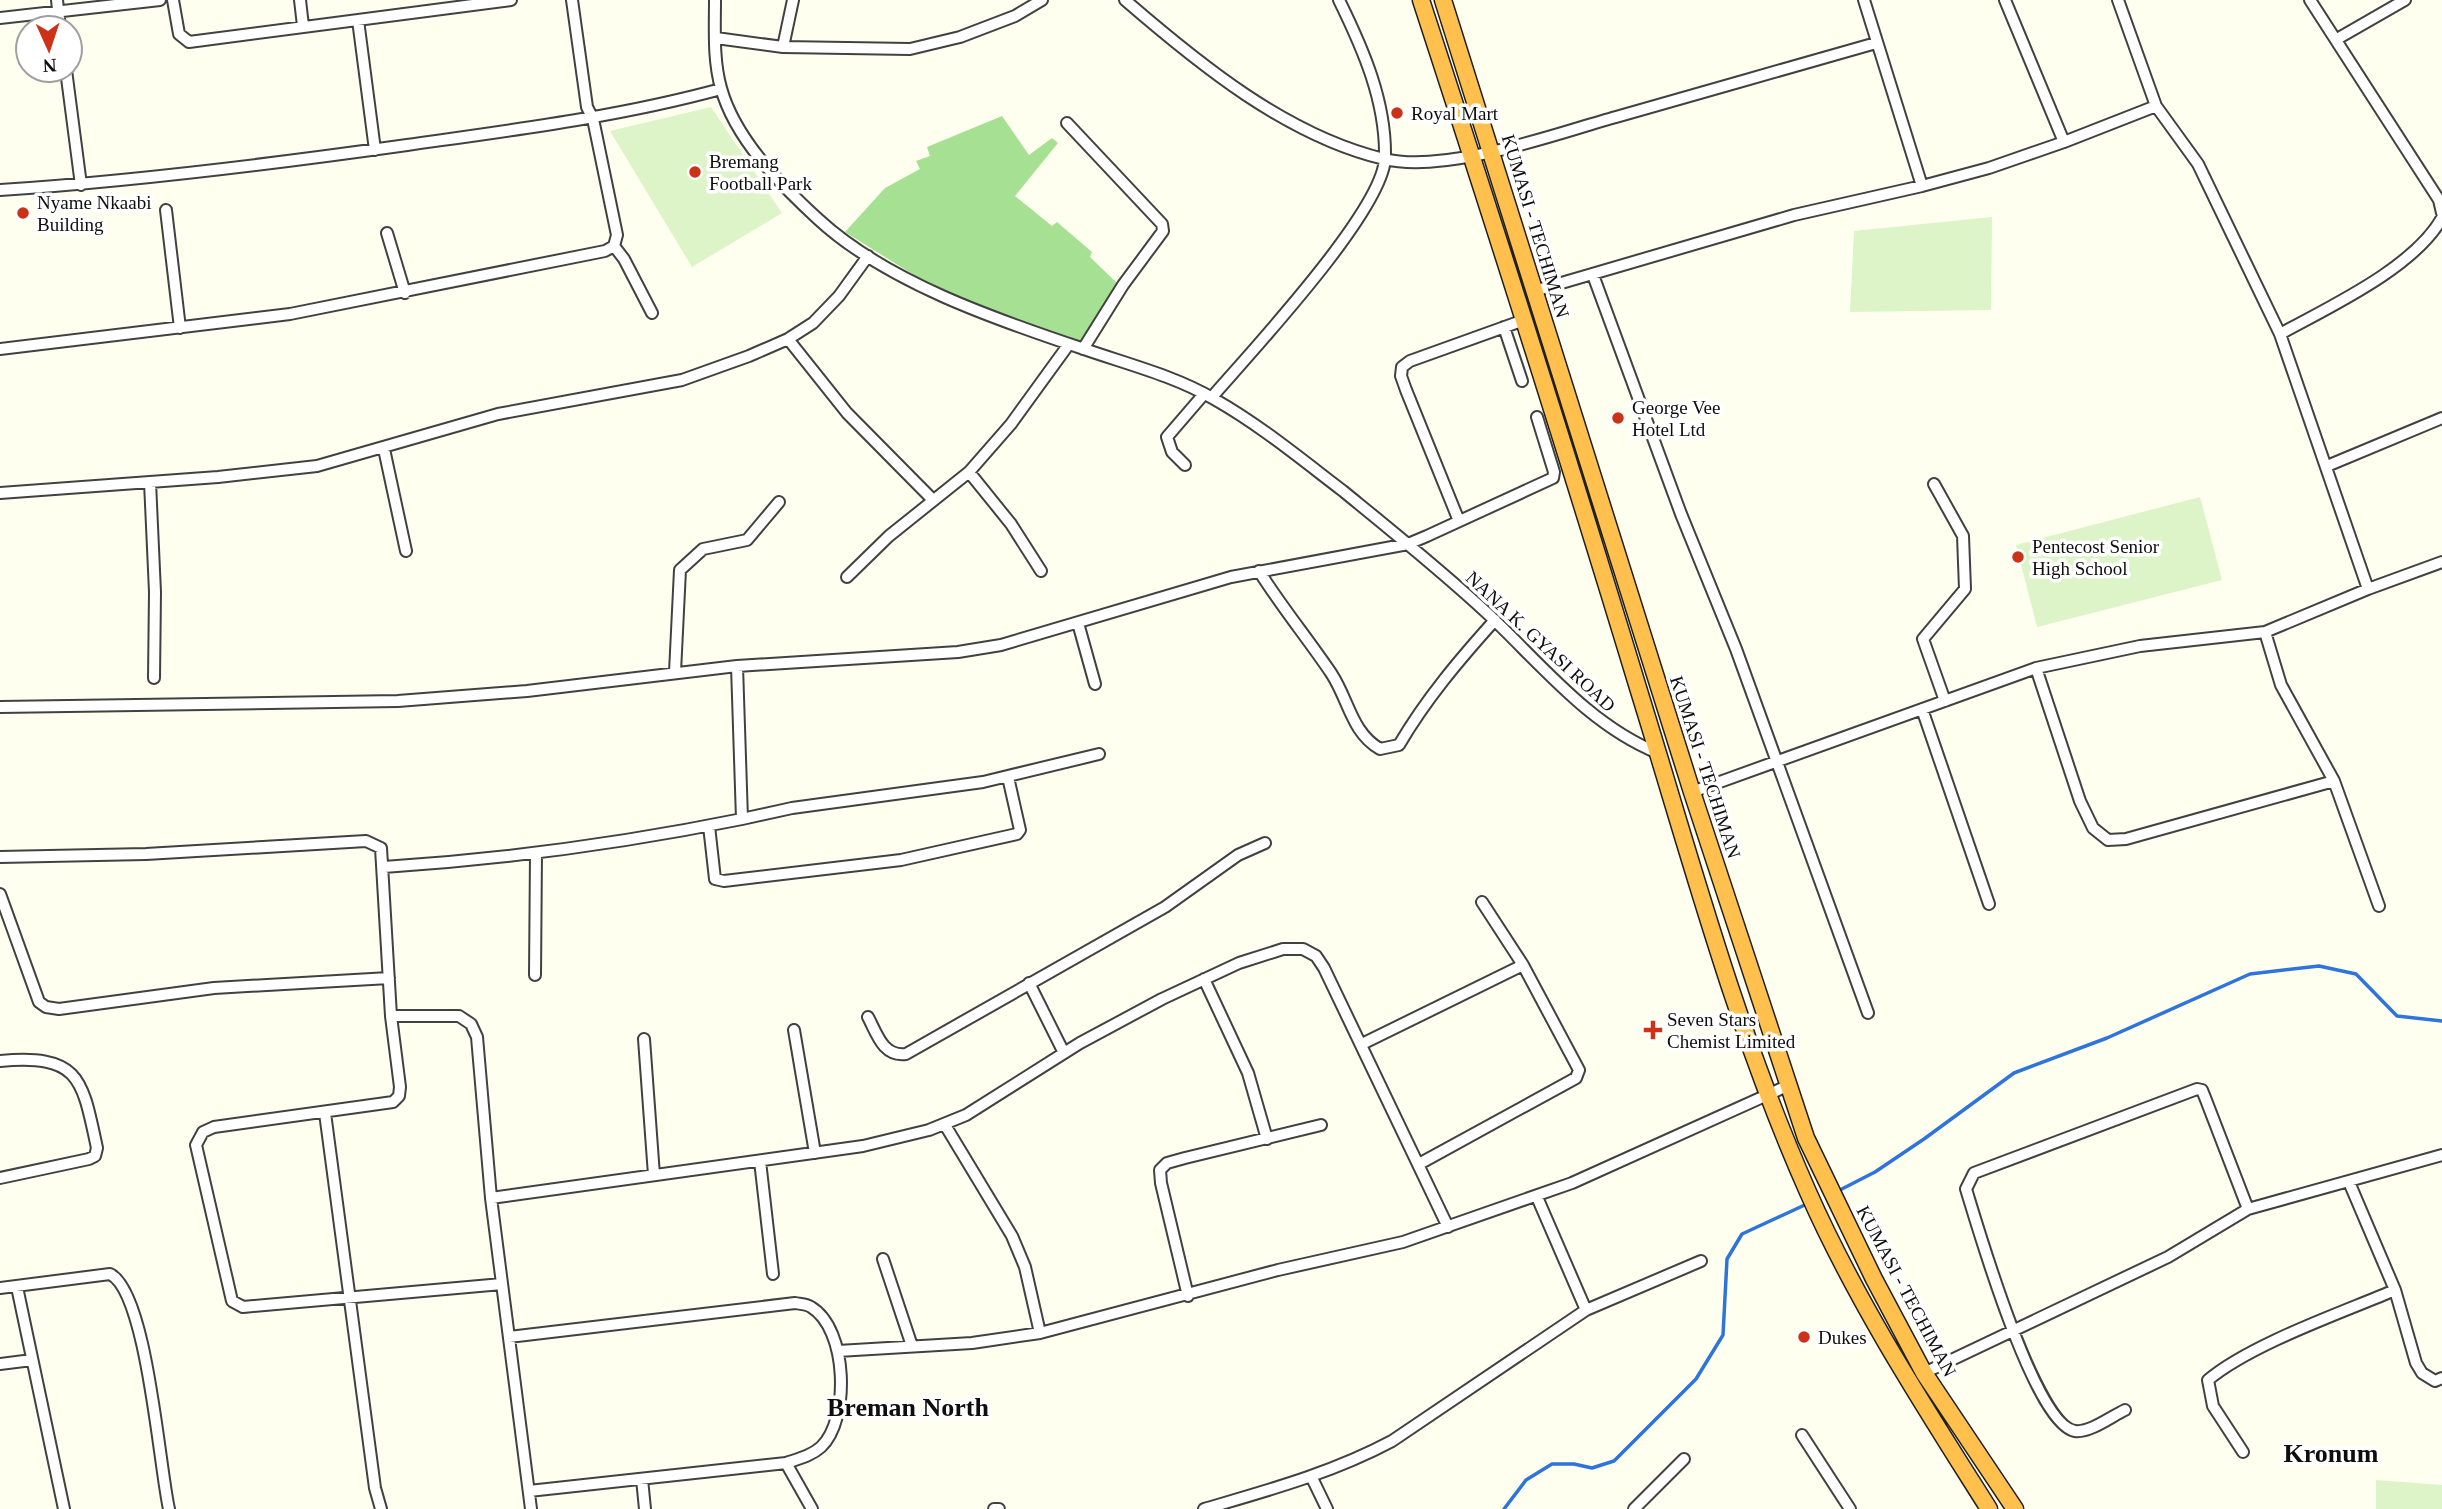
<svg xmlns="http://www.w3.org/2000/svg" width="2442" height="1509" font-family="Georgia,serif">
<rect width="100%" height="100%" fill="#ffffef"/>
<path fill="#a6e092" d="M1002,116L1029,155L1052,138L1058,143L1015,196L1052,226L1057,222L1092,252L1090,257L1120,286L1081,343L978,305L917,277L845,232L885,188L920,169L916,161L930,156L927,147Z"/>
<path fill="#dcf4c7" d="M711,107L782,213L692,267L610,131Z
M1992,217L1991,310L1850,312L1854,231Z
M2200,497L2222,580L2037,627L2016,545Z
M2376,1480L2442,1485V1509H2376Z"/>
<g fill="none" stroke-linecap="round" stroke-linejoin="round">
<path stroke="#2e74da" stroke-width="3.5" d="M1836,1192L1875,1172L1924,1139L2014,1073L2107,1038L2250,974L2319,966L2356,974L2397,1016L2442,1021
M1504,1509L1526,1480L1552,1464H1574L1592,1468L1614,1461L1696,1379L1723,1335L1727,1259L1742,1234L1809,1203"/>
<g stroke="#414141" stroke-width="14">
<path id="minor" d="M57,0L60,28
M173,0L179,34L189,42L511,0
M300,0L303,26
M715,0C715,29 713,60 721,88C735,139 781,185 818,219C886,282 997,320 1084,349C1127,364 1175,376 1214,399C1260,425 1301,459 1343,491C1392,531 1442,571 1488,614C1541,664 1589,725 1658,753
M1125,0C1199,64 1287,136 1384,159C1447,174 1554,134 1616,117C1703,92 1789,68 1876,43
M1864,0L1922,186
M2005,0L2064,142
M2118,0L2156,106L2198,164L2280,334L2368,589
M2310,0L2439,200L2442,213
M0,18L160,0
M358,20L375,150
M716,38L783,47L910,49L960,37L1015,16L1042,0
M2337,39L2405,0
M783,47L793,0
M66,70L81,185
M1067,123L1162,224L1163,231L1123,285L1083,349
M0,190C137,181 272,164 407,145C513,130 618,117 721,89
M166,210L180,328
M387,233L405,293
M614,246L624,259L652,313
M1593,275L1681,514L1736,649L1868,1013
M1534,291L1794,215L1922,186L1989,168L2064,142L2156,106
M1504,327L1522,381
M2280,334C2329,307 2414,268 2442,218
M788,339L847,413L933,500
M0,349L290,314L605,251L614,246L617,235L593,119L587,107L572,0
M1212,397C1250,353 1385,209 1385,157C1386,101 1363,49 1339,0
M384,449L406,551
M1185,465L1172,452L1167,437L1204,394
M2327,466L2442,418
M969,472L1011,524L1041,571
M150,482L155,592L154,678
M1934,484L1963,536L1965,589L1923,639L1945,701
M0,493L218,477L317,466L498,414L682,380L749,356L788,339L813,323L839,296L868,256
M1459,521L1406,390L1401,376L1402,367L1410,361L1524,320
M1259,571C1281,606 1308,639 1331,673C1349,700 1351,732 1380,749L1399,745C1426,699 1459,660 1495,620
M847,577L889,536L969,472L1011,424L1069,344
M1078,623L1095,684
M2265,632L2281,685L2334,781L2379,906
M2036,668L2080,801L2093,828L2108,840L2126,839L2334,781
M675,672L680,570L703,549L747,540L779,502
M0,707L398,701L527,691L737,666L958,652L1001,645L1231,577L1408,544L1427,536L1553,478L1554,472L1537,417
M1922,709L1989,904
M1692,792L2036,668L2140,646L2265,632L2368,589L2442,562
M742,819L792,808L983,782L1099,754
M709,826L715,879L724,881L901,860L1017,834L1020,830L1008,777
M0,857L146,854L366,841L381,848L391,1016H459L471,1024L477,1037L491,1198L531,1509
M384,867C505,859 624,843 742,819L737,666
M0,894L39,1002L46,1007L59,1009L214,988L389,978
M535,975L536,853
M1204,979L1248,1073L1267,1139
M1029,983L1064,1053
M391,1016L400,1087L399,1096L393,1102L214,1127L203,1132L196,1145L232,1301L243,1307L502,1284
M868,1017C877,1034 883,1057 906,1054L1165,907L1238,855L1265,843
M794,1030L815,1153
M644,1039L654,1175
M1362,1044L1523,965
M0,1061C80,1054 82,1078 97,1148L95,1156L89,1159L0,1178
M325,1113L375,1488L381,1509
M945,1125L1012,1236L1025,1267L1040,1333
M760,1161L773,1274
M1419,1164L1576,1078L1579,1070L1523,965L1482,902
M2349,1182L2395,1290L2416,1363L2422,1373L2435,1381L2442,1378
M491,1198L863,1146L929,1130L966,1115L1080,1043L1162,999L1239,963L1283,949H1303L1316,956L1324,968L1448,1227
M883,1259L912,1346
M17,1287L64,1509
M0,1288L110,1274C147,1292 159,1465 169,1509
M1188,1296L1161,1183L1160,1170L1167,1163L1185,1158L1321,1125
M1586,1310L1701,1261
M509,1337L795,1303C800,1304 807,1304 811,1307C848,1329 850,1420 821,1447C811,1456 798,1459 786,1463L529,1491
M838,1351L972,1343L1040,1333L1278,1270L1403,1242L1572,1183L1787,1086
M0,1364L32,1360
M1924,1373L2168,1257L2248,1209L2442,1155
M2125,1410C2112,1416 2090,1433 2075,1431C2035,1425 1978,1228 1966,1189L1974,1173L2197,1089L2202,1090L2206,1100L2248,1209
M1802,1435L1850,1509
M2243,1452L2213,1406L2208,1380C2251,1344 2341,1313 2395,1290
M786,1463L812,1509
M1312,1478L1327,1509
M642,1479L645,1509
M994,1509H999
M1204,1509C1269,1490 1332,1473 1392,1441L1586,1310L1537,1197
M1634,1509L1684,1459"/>
</g>
<g stroke="#1f1f1f" stroke-width="19">
<path id="highway" d="M1421,0C1496,230 1569,460 1639,691C1691,859 1736,1030 1808,1192C1857,1303 1924,1406 1989,1509
M1443,0L1692,792L1806,1138L1874,1279L1924,1373L2015,1509"/>
</g>
<use href="#minor" stroke="#fff" stroke-width="10"/>
<use href="#highway" stroke="#ffc04d" stroke-width="16"/>
</g>
<g fill="#cc3218" stroke="#fff" stroke-width="2.5">
<circle cx="1397" cy="113" r="7"/>
<circle cx="695" cy="172" r="7"/>
<circle cx="23" cy="213" r="7"/>
<circle cx="1618" cy="418" r="7"/>
<circle cx="2018" cy="557" r="7"/>
<path d="M1649.5 1019.5h7v7h7v7h-7v7h-7v-7h-7v-7h7z"/>
<circle cx="1804" cy="1337" r="7"/>
</g>
<g text-anchor="middle" stroke-width="7" stroke-linejoin="round" paint-order="stroke">
<g font-size="19" fill="#0e0e0e" stroke="#fff" text-anchor="start">
<text x="1411" y="120">Royal Mart</text>
<text x="709" y="168">Bremang<tspan x="709" dy="22">Football Park</tspan></text>
<text x="37" y="209">Nyame Nkaabi<tspan x="37" dy="22">Building</tspan></text>
<text x="1632" y="414">George Vee<tspan x="1632" dy="22">Hotel Ltd</tspan></text>
<text x="2032" y="553">Pentecost Senior<tspan x="2032" dy="22">High School</tspan></text>
<text x="1667" y="1026">Seven Stars<tspan x="1667" dy="22">Chemist Limited</tspan></text>
<text x="1818" y="1344">Dukes</text>
</g>
<g font-size="19" fill="#0e0e0e" stroke="#fff">
<text transform="translate(1536 226) rotate(73)" y="7">KUMASI - TECHIMAN</text>
<text transform="translate(1541 641) rotate(43)" y="7">NANA K. GYASI ROAD</text>
<text transform="translate(1706 767) rotate(72)" y="7">KUMASI - TECHIMAN</text>
<text transform="translate(1907 1291) rotate(62)" y="7">KUMASI - TECHIMAN</text>
</g>
<g font-size="26" font-weight="bold" fill="#0e0e0e" stroke="#fff">
<text x="908" y="1416">Breman North</text>
<text x="2331" y="1462">Kronum</text>
</g>
</g>
<g transform="translate(49 49) rotate(177)"><circle r="33" fill="#ffffff" stroke="#9f9f9f" stroke-width="2"/>
<path d="M0-5L12 26L0 18L-12 26Z" fill="#cc3218"/>
<text y="-10" font-size="19" font-weight="bold" text-anchor="middle" fill="#0e0e0e">N</text>
</g>
</svg>
